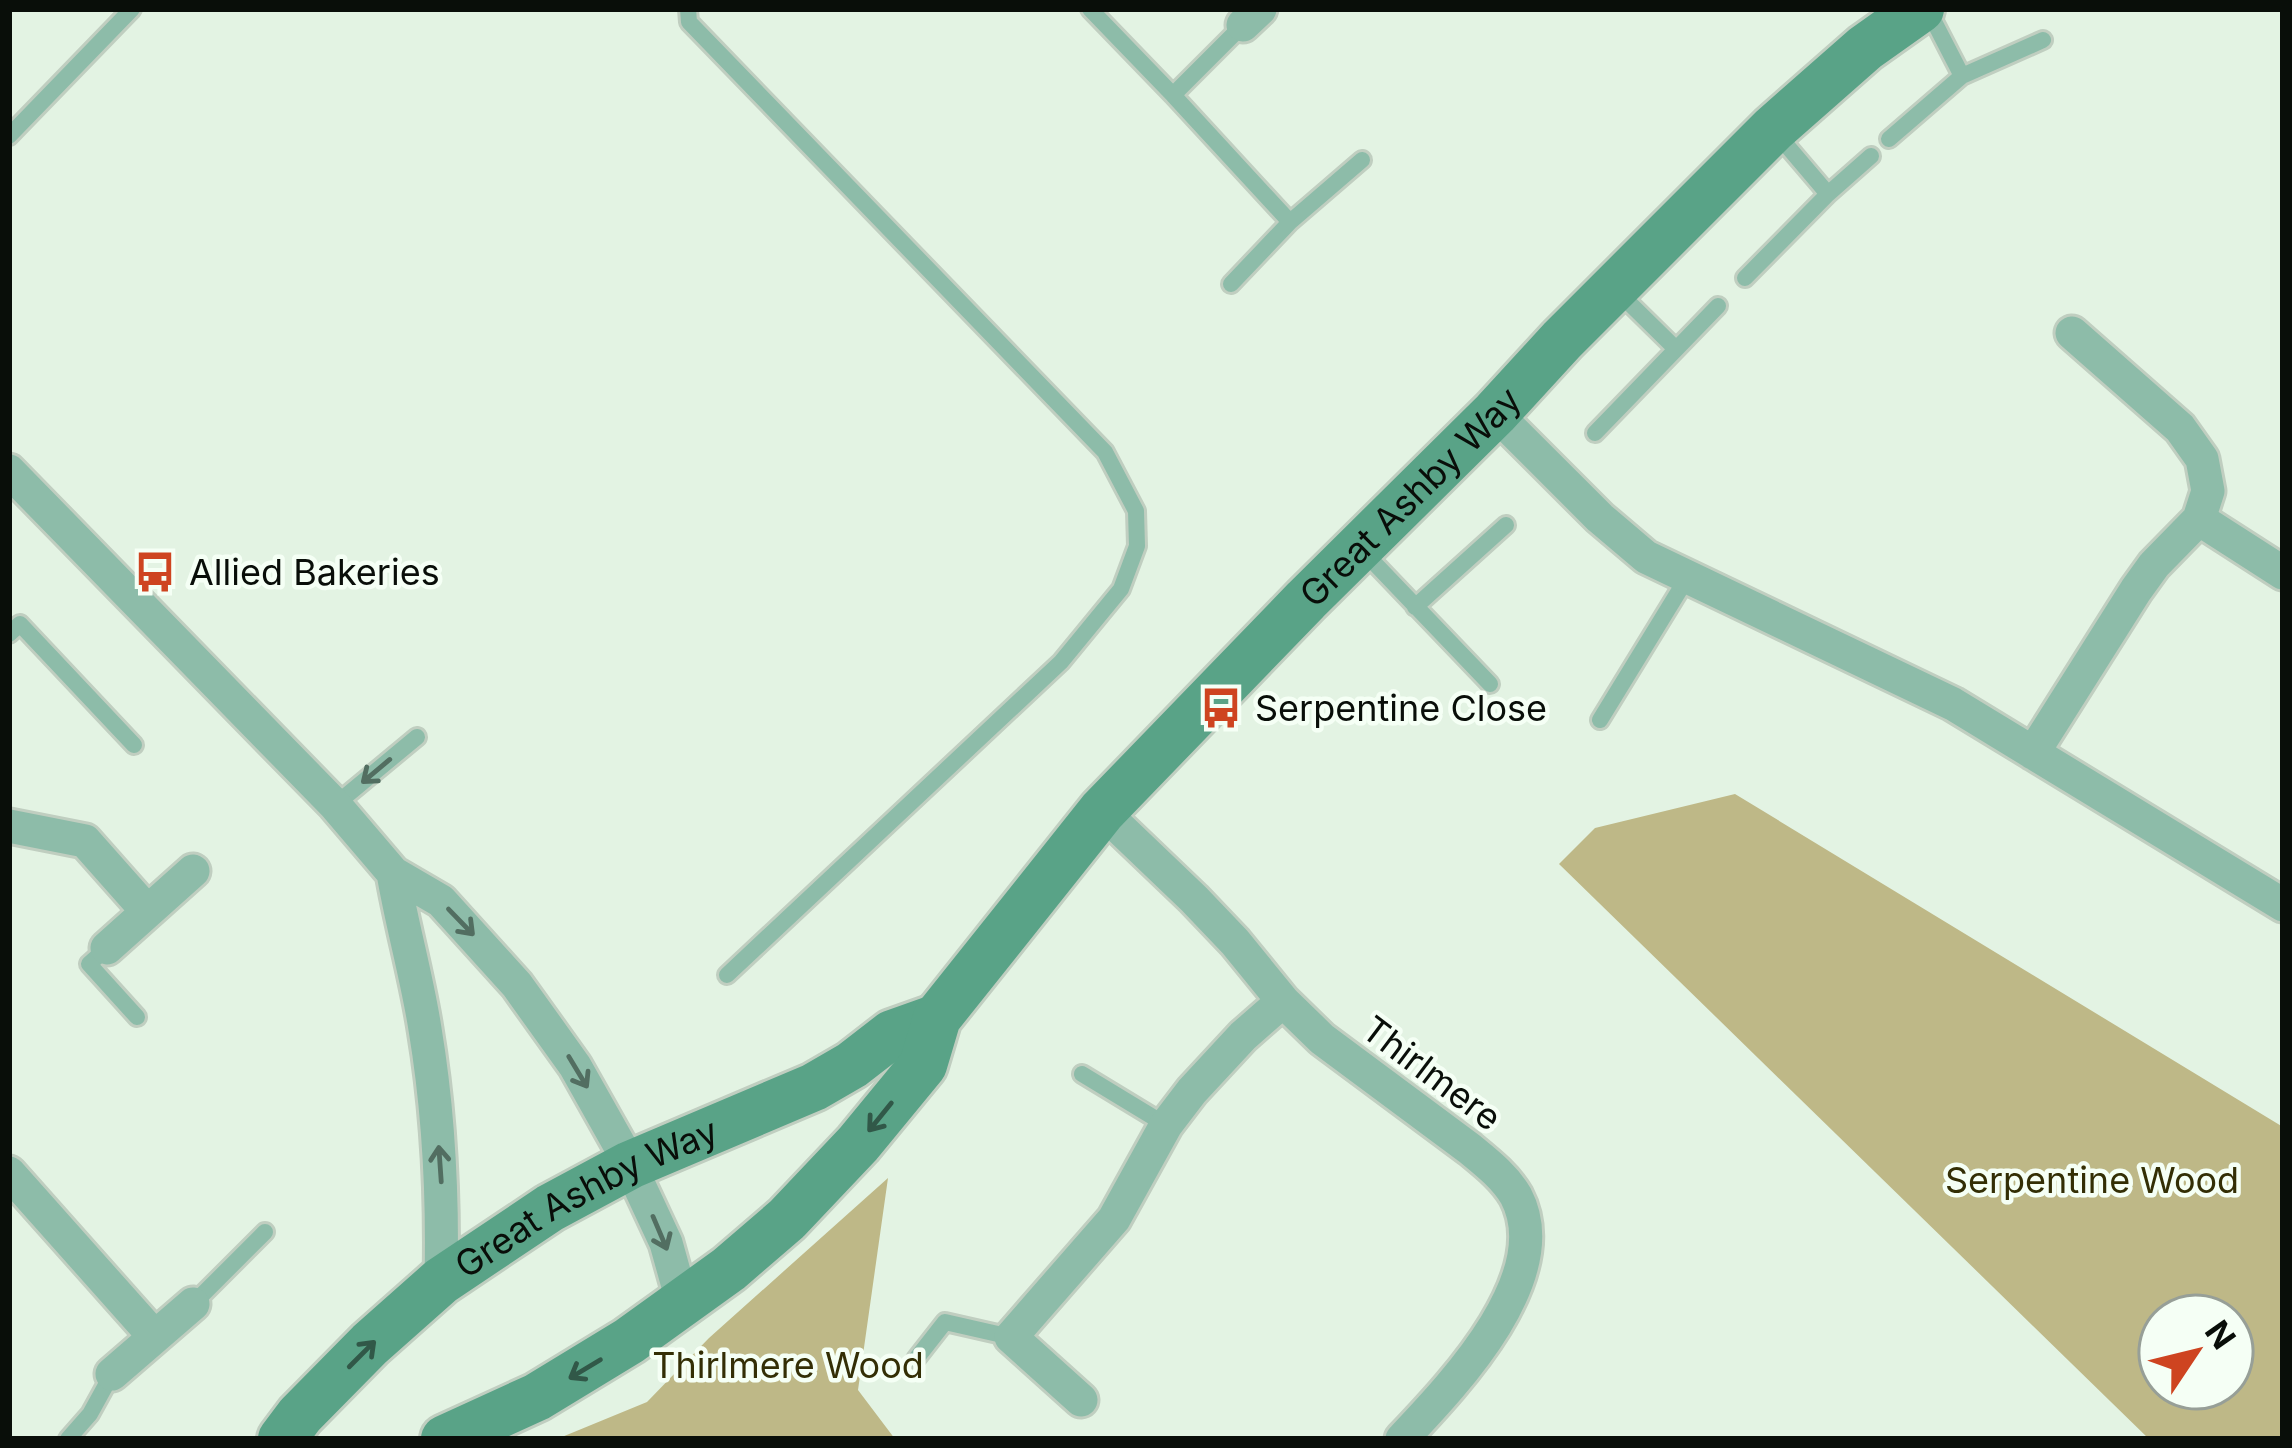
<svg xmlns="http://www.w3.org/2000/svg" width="2292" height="1448" font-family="Inter,sans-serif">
<rect width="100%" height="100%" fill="#e3f3e3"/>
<path fill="#beb887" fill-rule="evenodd" d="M1735,794L2283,1127V1439H2149L1559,864L1595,828ZM2160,1316H2232V1388H2160Z
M888,1178L858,1390L895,1439H557L647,1402L709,1338Z"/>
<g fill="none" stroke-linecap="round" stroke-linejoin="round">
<g stroke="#c0cec0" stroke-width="22">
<path id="lane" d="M688,9L689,22L1105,452L1136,511L1137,546L1121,589L1061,662L727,975
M1090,9L1173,95L1290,222
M1928,10L1962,76
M1173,95L1243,25
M1777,134L1828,194
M9,136L132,9
M1889,139L1962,76L2043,40
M1745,278L1828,194L1871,156
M1231,284L1290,222L1362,160
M1615,289L1676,349
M1595,433L1718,306
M1360,548L1490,684
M1415,607L1506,525
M9,634L20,624L134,745
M1600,720L1687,578
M335,805L417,737
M107,948L89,964L137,1017
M1082,1074L1166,1125
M193,1304L265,1232
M916,1359L945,1322L1011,1337
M68,1439L90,1414L112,1374"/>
</g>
<g stroke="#c0cec0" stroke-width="39">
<path id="street" d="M1243,25L1260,9
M1495,413L1600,518L1646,557L1953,704L2283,905
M9,471L335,805L393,873L441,901L517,985L575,1066L624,1153L666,1243L683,1304
M2199,519L2283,573
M2033,753L2136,590L2154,565L2199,519L2208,491L2202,459L2180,428L2072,333
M1102,811L1194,899L1235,942L1283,1001L1322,1039L1470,1149C1487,1163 1505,1177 1516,1196C1558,1276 1453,1385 1402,1439
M9,826L85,841L147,911
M393,873C402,926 417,977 425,1029C439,1113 443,1196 441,1281
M107,948L193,871
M9,1173L154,1336
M112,1374L193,1304
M1081,1400L1011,1337L1114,1219L1166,1125L1192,1091L1243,1036L1283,1001"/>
</g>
<g stroke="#c0cec0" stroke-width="54">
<g id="secondary">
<path id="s1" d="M282,1439L300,1415L370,1344L441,1281L550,1208L630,1165L814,1087L852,1065L892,1034L937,1018"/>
<path id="s2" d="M445,1439L537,1397L629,1341L729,1269L787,1219L858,1144L923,1065L937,1018L1102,811L1306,600L1495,413L1562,340L1773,129L1865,48L1920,9"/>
</g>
</g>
<use href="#lane" stroke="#8dbca9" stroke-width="16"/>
<use href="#street" stroke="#8dbca9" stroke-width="33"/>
<use href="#secondary" stroke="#59a387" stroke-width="48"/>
</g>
<defs><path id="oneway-shaft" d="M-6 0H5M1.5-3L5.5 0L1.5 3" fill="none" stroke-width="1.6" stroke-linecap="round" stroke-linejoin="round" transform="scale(3)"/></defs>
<g stroke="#526e61">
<use href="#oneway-shaft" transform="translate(376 771) rotate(140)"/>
<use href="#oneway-shaft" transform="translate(461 922) rotate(46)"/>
<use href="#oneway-shaft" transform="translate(578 1072) rotate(59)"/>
<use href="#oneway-shaft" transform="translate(440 1164) rotate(-94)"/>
<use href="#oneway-shaft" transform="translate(660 1233) rotate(67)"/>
</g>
<g stroke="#315848">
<use href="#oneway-shaft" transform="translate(880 1117) rotate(129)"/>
<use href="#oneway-shaft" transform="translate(362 1354) rotate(-45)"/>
<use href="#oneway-shaft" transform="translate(585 1369) rotate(149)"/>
</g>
<defs>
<g id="bus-bare" transform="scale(3.24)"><path d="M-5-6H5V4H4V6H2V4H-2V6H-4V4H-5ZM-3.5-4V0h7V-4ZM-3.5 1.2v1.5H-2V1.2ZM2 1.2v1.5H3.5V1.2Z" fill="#ce4420" stroke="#f5fff5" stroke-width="2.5" paint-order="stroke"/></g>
</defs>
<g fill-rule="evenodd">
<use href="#bus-bare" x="155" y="572"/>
<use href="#bus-bare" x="1221" y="708"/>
</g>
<g text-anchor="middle" stroke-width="9" stroke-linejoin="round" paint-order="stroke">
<g font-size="36" fill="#090e09" stroke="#f5fff5">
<text dy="13" stroke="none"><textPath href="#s2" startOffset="1368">Great Ashby Way</textPath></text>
<text transform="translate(1432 1073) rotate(37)" y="13">Thirlmere</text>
<text dy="13" stroke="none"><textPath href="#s1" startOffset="393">Great Ashby Way</textPath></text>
</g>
<g font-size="36" fill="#090e09" stroke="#f5fff5" text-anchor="start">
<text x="189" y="585">Allied Bakeries</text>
<text x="1255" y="721">Serpentine Close</text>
</g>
<g font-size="36" fill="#332e05" stroke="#f5fff5">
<text x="2092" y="1193">Serpentine Wood</text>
<text x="788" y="1378">Thirlmere Wood</text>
</g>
</g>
<rect width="2292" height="1448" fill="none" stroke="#090e09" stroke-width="24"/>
<g transform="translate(2196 1352) rotate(55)"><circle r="57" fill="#f5fff5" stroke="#979f97" stroke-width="3"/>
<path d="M0-9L21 45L0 30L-21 45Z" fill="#ce4420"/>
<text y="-18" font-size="33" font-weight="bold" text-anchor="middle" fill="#090e09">N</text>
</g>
</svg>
